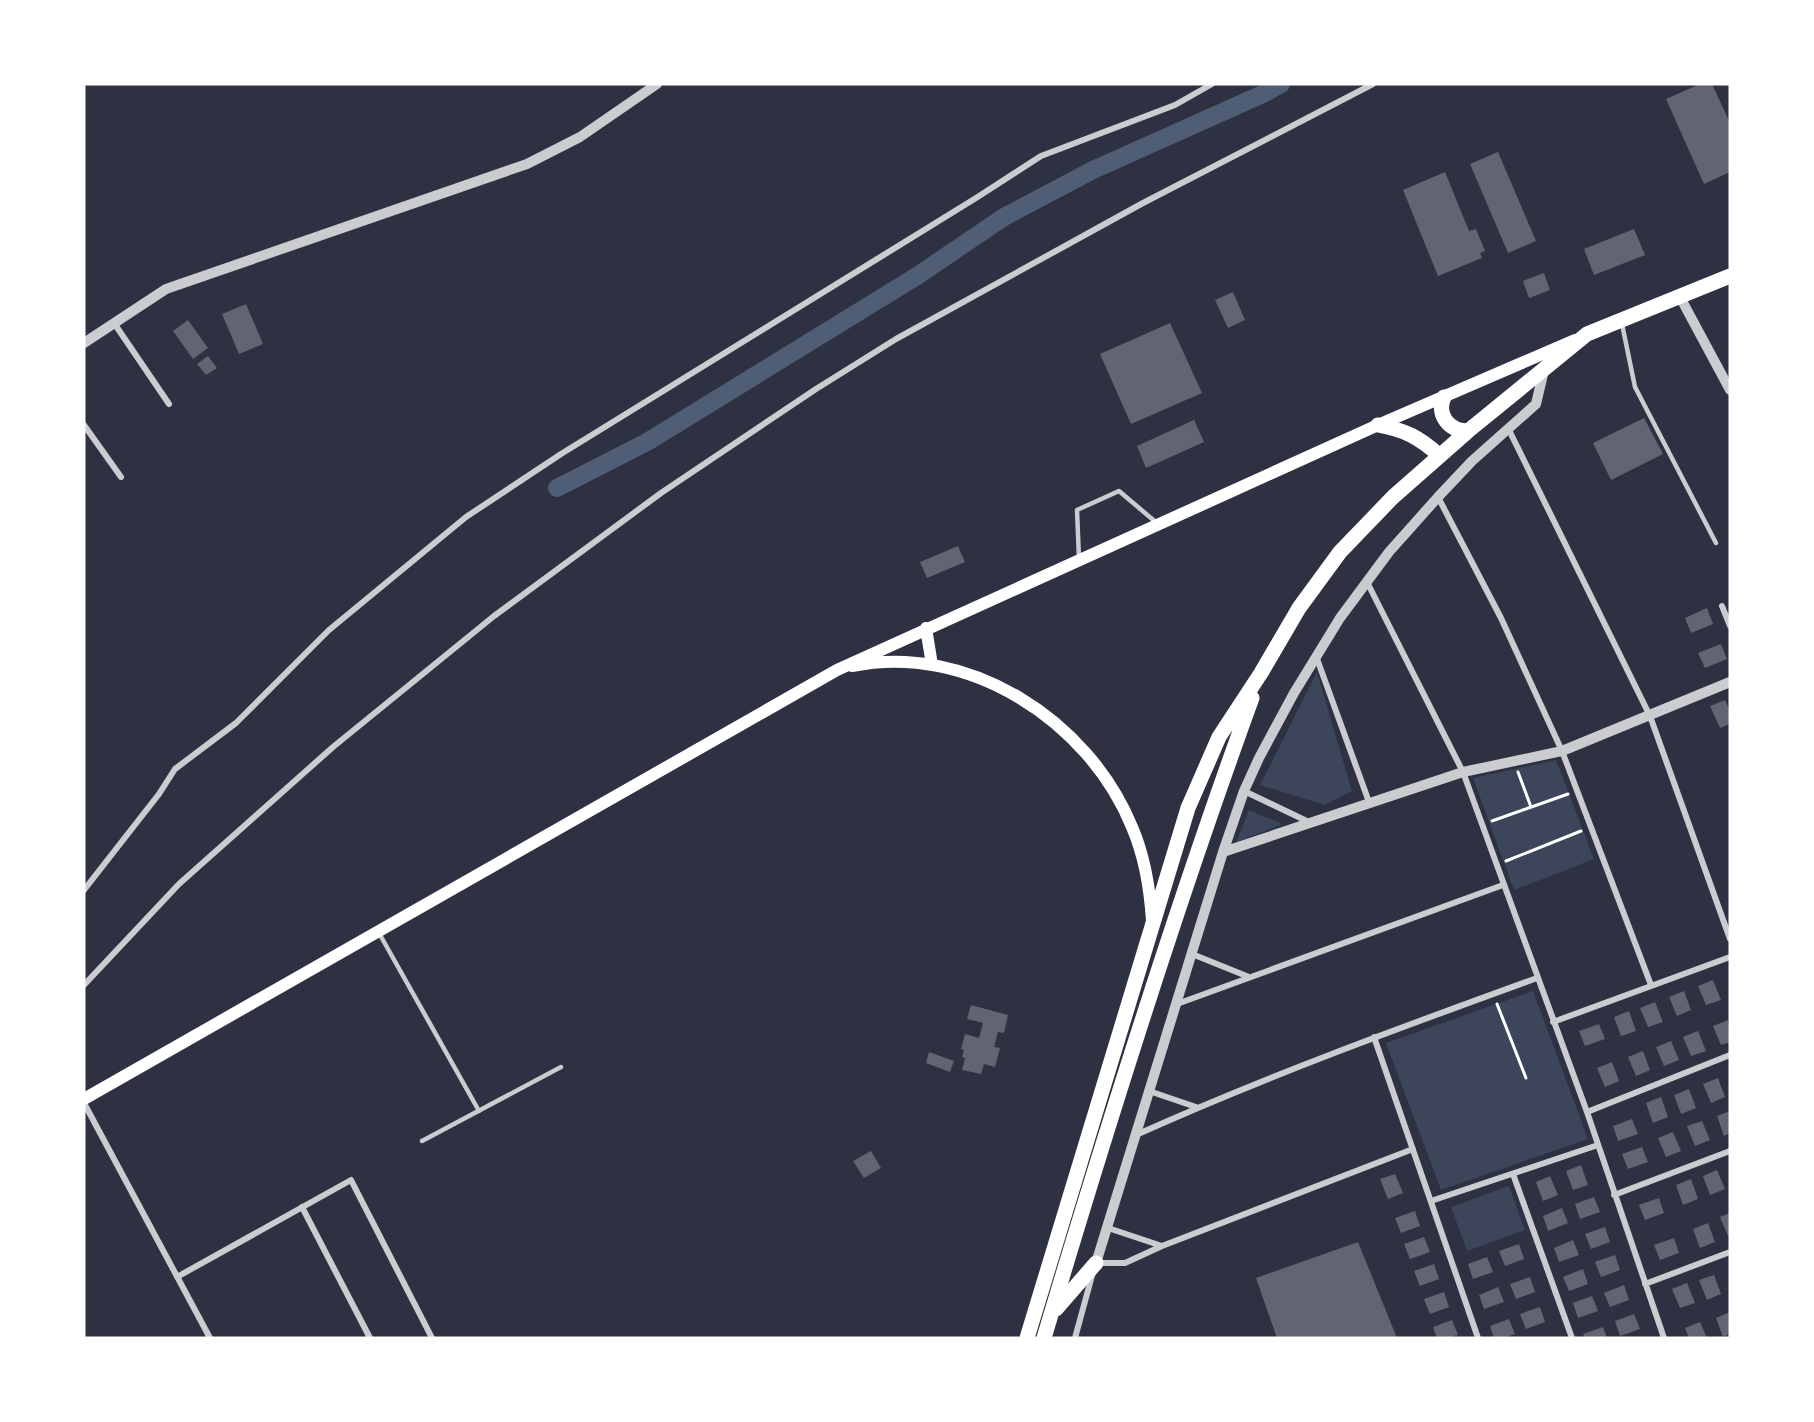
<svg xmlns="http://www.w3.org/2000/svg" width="1814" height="1422" font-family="'IBM Plex Serif',serif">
<rect width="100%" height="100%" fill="#2d3142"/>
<path fill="#3c4559" d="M1317,672L1352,791L1325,805L1260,785Z
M1556,760L1594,859L1514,890L1473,778Z
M1249,810L1283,824L1236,842Z
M1533,991L1588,1139L1441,1190L1386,1043Z
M1509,1186L1525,1230L1467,1251L1451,1207Z"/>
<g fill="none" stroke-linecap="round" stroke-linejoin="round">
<path stroke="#4f5d75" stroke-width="18" d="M557,488L647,442L917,276L1004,217L1093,170L1265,93L1281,84"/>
</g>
<path fill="#626471" d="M1700,84H1712L1730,123V172L1704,184L1666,99Z
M1498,152L1536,241L1508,253L1470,164Z
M1445,172L1469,231L1476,229L1485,251L1480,253L1482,258L1438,276L1403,190Z
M1634,229L1645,255L1594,275L1584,249Z
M1544,273L1550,290L1529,298L1523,281Z
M1233,292L1245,320L1228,328L1215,300Z
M246,304L263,344L239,354L222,314Z
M188,320L208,348L193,359L173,331Z
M1170,323L1202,393L1131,424L1100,354Z
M208,356L217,368L206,375L197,364Z
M1644,418L1663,454L1611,480L1593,443Z
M1194,420L1204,442L1146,468L1137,446Z
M958,546L965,562L927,578L920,562Z
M1707,608L1713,624L1691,633L1685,618Z
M1721,644L1727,659L1705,668L1698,653Z
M1725,700L1730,711V724L1720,728L1710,706Z
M1713,980L1721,1000L1706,1005L1698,986Z
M1684,991L1691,1010L1677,1016L1669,997Z
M1655,1002L1663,1022L1648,1027L1640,1008Z
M971,1005L1008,1015L1004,1033L998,1032L994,1047L1000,1048L995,1067L984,1064L981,1074L962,1070L965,1058L962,1057L964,1050L961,1049L965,1034L979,1038L983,1023L967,1019Z
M1629,1011L1636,1031L1621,1036L1614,1017Z
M1728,1020L1730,1042L1721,1045L1713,1026Z
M1599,1024L1605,1039L1585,1046L1579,1031Z
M1698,1031L1706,1051L1691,1056L1683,1037Z
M1671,1041L1679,1060L1664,1066L1656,1047Z
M1643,1051L1650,1070L1636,1076L1628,1057Z
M929,1052L954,1061L950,1072L926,1063Z
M1612,1062L1619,1081L1605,1087L1597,1068Z
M1718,1078L1725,1097L1711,1103L1703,1084Z
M1689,1089L1696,1108L1681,1114L1674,1095Z
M1661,1097L1668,1117L1653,1123L1646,1103Z
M1730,1111V1133L1724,1136L1717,1116Z
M1632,1119L1638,1134L1618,1141L1613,1126Z
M1702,1121L1710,1140L1695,1146L1687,1126Z
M1673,1132L1681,1151L1666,1157L1658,1138Z
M1642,1147L1648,1162L1628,1169L1622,1154Z
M871,1151L881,1168L864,1178L853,1161Z
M1581,1165L1588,1185L1573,1190L1566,1171Z
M1717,1170L1725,1189L1710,1195L1703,1176Z
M1395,1174L1403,1193L1388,1199L1380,1179Z
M1550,1176L1558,1195L1543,1201L1536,1182Z
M1691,1179L1698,1199L1683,1205L1676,1185Z
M1594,1197L1600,1212L1580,1219L1575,1204Z
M1659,1198L1664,1213L1645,1220L1639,1205Z
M1562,1208L1568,1223L1548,1231L1543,1216Z
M1415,1211L1420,1226L1401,1233L1395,1218Z
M1730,1213V1235L1728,1236L1720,1217Z
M1708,1223L1715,1242L1700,1248L1693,1229Z
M1605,1227L1610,1242L1591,1249L1585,1234Z
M1424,1237L1430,1252L1410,1259L1404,1244Z
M1674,1238L1679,1253L1660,1260L1654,1245Z
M1573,1240L1579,1255L1559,1262L1554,1248Z
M1358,1242L1397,1338H1277L1256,1278Z
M1519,1244L1524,1259L1505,1266L1499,1251Z
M1615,1255L1620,1270L1601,1277L1595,1262Z
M1487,1257L1493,1272L1473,1279L1468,1264Z
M1434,1264L1439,1279L1420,1286L1414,1271Z
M1583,1269L1588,1284L1569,1291L1563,1277Z
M1714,1275L1721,1294L1707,1300L1699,1280Z
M1530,1277L1535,1292L1516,1299L1510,1284Z
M1687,1283L1695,1303L1680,1308L1672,1289Z
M1624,1285L1629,1300L1610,1307L1604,1293Z
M1498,1287L1504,1302L1484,1309L1479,1295Z
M1444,1292L1449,1307L1430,1314L1424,1299Z
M1592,1296L1598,1311L1578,1318L1573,1303Z
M1540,1307L1545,1322L1526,1329L1520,1314Z
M1730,1312V1334L1723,1337L1716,1318Z
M1634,1314L1640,1329L1620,1336L1615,1321Z
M1509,1319L1515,1334L1503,1338H1494L1490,1326Z
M1452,1320L1458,1335L1448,1338H1437L1433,1327Z
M1700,1322L1707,1338H1689L1685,1328Z
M1603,1327L1607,1338H1585L1583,1334Z"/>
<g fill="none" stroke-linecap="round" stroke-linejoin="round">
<path stroke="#fff" stroke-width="3" d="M1518,772L1531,807
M1492,821L1568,794
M1506,861L1581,831
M1497,1004L1526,1078"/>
<path stroke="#caccd0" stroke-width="4.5" d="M1622,324L1635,387L1716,543
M1079,559L1077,510L1119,491L1158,524
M379,933L479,1111
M422,1141L561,1067"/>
<path stroke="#caccd0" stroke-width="6" d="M114,323L169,404
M84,425L121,477
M1508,428L1650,716L1730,939
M1438,497L1501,618L1562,751L1651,985
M1367,582L1463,772L1587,1112L1664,1338
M1722,606L1730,626
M1316,656L1369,802
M1244,791L1311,823
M84,890L159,794L175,769L236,723L329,630L466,517L561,454L976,198L1041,156L1175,105L1212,84
M1192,954L1249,977
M84,985L179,884L333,747L494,616L661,493L816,389L896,339L1143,203L1373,84
M1177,1004L1503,885
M1553,1022L1730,957
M1374,1037L1478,1338
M1149,1091L1196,1107
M84,1103L210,1338
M1587,1112L1730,1055
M1136,1135C1267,1076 1402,1027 1537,978
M1513,1174L1572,1338
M1614,1195L1730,1151
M1431,1201L1598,1145
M302,1207L370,1338
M1108,1228L1162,1246
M1097,1263H1125L1162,1246L1413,1149
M177,1277L351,1180L432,1338
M1645,1284L1730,1252
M1075,1338L1093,1272"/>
<path stroke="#caccd0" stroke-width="10" d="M1680,297L1730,390
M84,343L166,289L527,164L580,137L657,84
M1223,852L1463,772L1562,751L1730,682
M1096,1263L1223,852L1244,791L1259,758L1294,693L1340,618L1389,552L1438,497L1472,461L1536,404L1544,370"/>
<path stroke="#fff" stroke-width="12" d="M926,628L932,665
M852,666C968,642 1089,721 1132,827C1145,857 1150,889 1152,921
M84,1099L837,670L1378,425L1575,340"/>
<path stroke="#fff" stroke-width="15" d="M1444,397C1436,415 1449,431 1468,431
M1378,425C1405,430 1419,437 1440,456
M1056,1309L1096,1263
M1027,1338L1188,808L1219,737L1261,673L1299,608L1340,552L1393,497L1468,431L1587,334L1730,276
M1044,1338C1108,1123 1175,909 1252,698"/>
</g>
<rect width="1814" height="1422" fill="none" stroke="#ffffff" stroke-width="171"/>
</svg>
